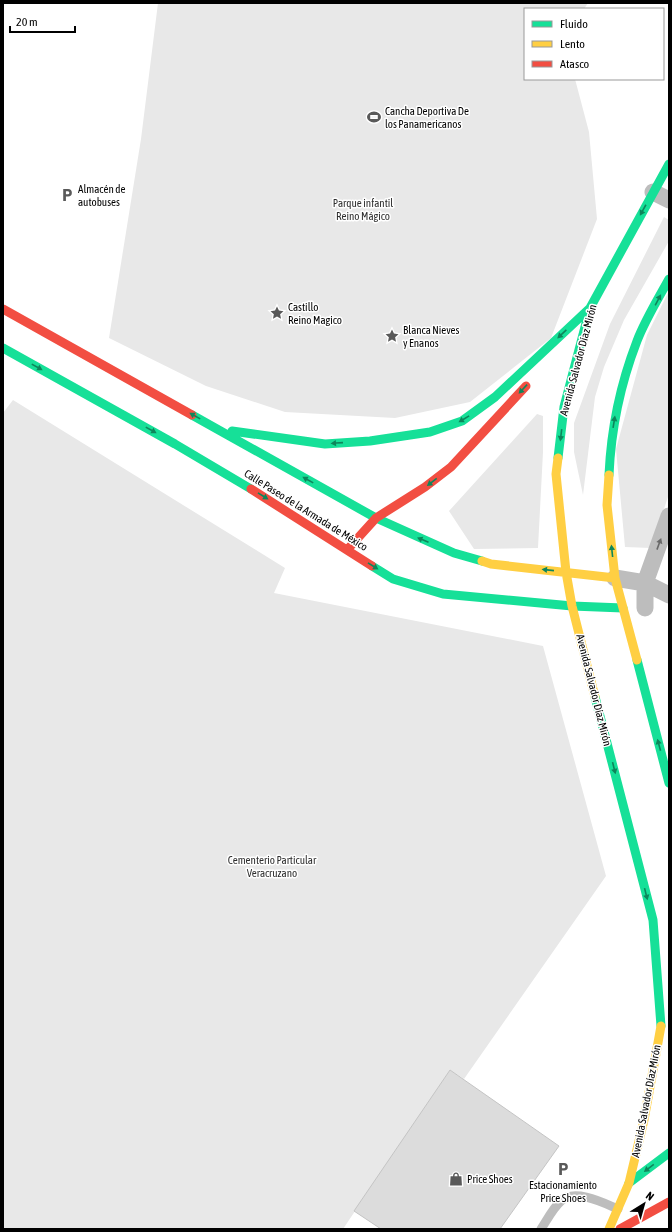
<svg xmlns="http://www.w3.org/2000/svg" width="672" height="1232" font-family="'Asap Condensed',sans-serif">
<rect width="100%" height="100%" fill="#fff"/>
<path fill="#e8e8e8" d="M158,3H588L584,9H525V79H575L589,132L597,219L551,338L470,402L395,418L285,412L206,386L109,338L141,139Z
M664,217L669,220V241L624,320L604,367L595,397L583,495L574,452V423L610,324Z
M669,291V494L651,548L625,547L616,449L647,335Z
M13,400L285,568L274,593L543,646L606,876L464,1079L450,1070L343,1229H3V413Z
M537,414L543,416V452L538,548L474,549L449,511Z"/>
<path fill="#dcdcdc" stroke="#c4c4c4" d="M450,1070L559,1146L500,1229H381L354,1211Z"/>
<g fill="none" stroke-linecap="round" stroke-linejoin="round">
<path stroke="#bdbdbd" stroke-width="9" d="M541,1229C547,1220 553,1208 561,1201C574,1188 604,1203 618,1209"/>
<path stroke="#bdbdbd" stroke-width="17" d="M653,192L669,200
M615,578L645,583L669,595
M645,608V583L669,516"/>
<path stroke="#16e098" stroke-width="9" d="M3,348L175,444L251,489
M192,415L376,518L454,553L482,561
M232,431L325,444L370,441L430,432L462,421L495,397L590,308
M558,458L564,407L590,308L669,164
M609,475C611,429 620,385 637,341C645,320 658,299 669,279
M372,566L393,579L443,594L572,606L623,608
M637,660L669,783
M595,697L653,920L661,1026
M629,1183L669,1153"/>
<path stroke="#ffcf43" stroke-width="9" d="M558,458L556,474L566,572L572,606L595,697
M609,475L607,505L615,578L637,660
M482,561L491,564L615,578
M609,1229L629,1183L644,1120L661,1026"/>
<path stroke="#f24e42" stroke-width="9" d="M3,309L192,415
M251,489L372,566
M347,550L376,518L425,487L451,467L526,386
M620,1229L669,1202"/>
</g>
<defs><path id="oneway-solid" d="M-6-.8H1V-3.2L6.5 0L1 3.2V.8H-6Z"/></defs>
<g fill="#0d865b">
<use href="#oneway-solid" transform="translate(643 210) rotate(119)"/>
<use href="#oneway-solid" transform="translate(658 300) rotate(-62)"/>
<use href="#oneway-solid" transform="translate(562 334) rotate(137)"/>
<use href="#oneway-solid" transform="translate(37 367) rotate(29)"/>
<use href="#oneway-solid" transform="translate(523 389) rotate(133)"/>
<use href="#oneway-solid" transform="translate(195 416) rotate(-151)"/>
<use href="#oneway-solid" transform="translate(464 419) rotate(149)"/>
<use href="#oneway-solid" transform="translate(614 422) rotate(-81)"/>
<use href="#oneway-solid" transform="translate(151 430) rotate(29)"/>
<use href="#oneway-solid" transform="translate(561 435) rotate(97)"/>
<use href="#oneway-solid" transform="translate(337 443) rotate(176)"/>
<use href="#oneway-solid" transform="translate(308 480) rotate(-151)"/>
<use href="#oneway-solid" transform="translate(432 482) rotate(142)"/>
<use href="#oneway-solid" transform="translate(263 496) rotate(32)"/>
<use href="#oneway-solid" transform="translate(423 540) rotate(-157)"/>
<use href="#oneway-solid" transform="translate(612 551) rotate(-96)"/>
<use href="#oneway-solid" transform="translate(373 566) rotate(32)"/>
<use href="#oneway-solid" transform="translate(548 570) rotate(-174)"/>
<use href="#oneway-solid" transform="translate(659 745) rotate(-105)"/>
<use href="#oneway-solid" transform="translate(614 768) rotate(76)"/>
<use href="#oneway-solid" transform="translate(646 894) rotate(76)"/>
<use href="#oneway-solid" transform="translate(649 1168) rotate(143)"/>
</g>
<use fill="#686868" href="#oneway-solid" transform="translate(659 544) rotate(-70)"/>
<defs>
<g id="stadium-bare" transform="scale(1.08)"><path d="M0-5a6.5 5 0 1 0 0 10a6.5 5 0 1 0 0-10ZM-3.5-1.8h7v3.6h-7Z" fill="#595959" stroke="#fff" stroke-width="2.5" paint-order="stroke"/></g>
<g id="parking-bare" transform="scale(1.08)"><path d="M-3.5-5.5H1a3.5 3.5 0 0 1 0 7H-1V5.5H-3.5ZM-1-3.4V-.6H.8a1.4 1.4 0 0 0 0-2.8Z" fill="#595959" stroke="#fff" stroke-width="2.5" paint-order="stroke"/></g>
<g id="sight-bare" transform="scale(1.08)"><path d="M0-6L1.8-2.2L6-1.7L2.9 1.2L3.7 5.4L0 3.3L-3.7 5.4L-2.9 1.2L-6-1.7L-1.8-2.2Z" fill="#595959" stroke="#fff" stroke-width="2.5" paint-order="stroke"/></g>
<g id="shop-bare" transform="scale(1.08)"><path d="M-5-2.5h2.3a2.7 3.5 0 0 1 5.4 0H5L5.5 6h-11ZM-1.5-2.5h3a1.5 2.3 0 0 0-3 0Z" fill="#595959" stroke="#fff" stroke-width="2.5" paint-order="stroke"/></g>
</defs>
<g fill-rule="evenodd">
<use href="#stadium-bare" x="374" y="117"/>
<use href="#parking-bare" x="67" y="195"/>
<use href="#sight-bare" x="277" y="313"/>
<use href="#sight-bare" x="392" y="336"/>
<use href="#parking-bare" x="563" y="1169"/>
<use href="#shop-bare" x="456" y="1179"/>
</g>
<g text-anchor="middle" stroke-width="3" stroke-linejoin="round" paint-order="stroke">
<g font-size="11" fill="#000" stroke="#fff" text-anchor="start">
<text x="385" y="115">Cancha Deportiva De<tspan x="385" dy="13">los Panamericanos</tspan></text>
<text x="78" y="193">Almacén de<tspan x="78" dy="13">autobuses</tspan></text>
<text x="288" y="311">Castillo<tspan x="288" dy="13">Reino Magico</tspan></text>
<text x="403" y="334">Blanca Nieves<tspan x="403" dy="13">y Enanos</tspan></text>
<text x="467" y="1183">Price Shoes</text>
<text x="563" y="1189" text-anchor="middle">Estacionamiento<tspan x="563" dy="13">Price Shoes</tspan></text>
</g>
<g font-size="11" fill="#2d2d2d" stroke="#fff">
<text x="363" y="207">Parque infantil<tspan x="363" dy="13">Reino Mágico</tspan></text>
<text x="272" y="864">Cementerio Particular<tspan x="272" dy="13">Veracruzano</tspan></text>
</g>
<g font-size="11" fill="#000" stroke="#fff">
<text transform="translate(578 360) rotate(-75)" y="4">Avenida Salvador Díaz Mirón</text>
<text transform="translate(306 510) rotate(32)" y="4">Calle Paseo de la Armada de México</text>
<text transform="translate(594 690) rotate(76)" y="4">Avenida Salvador Díaz Mirón</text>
<text transform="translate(646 1101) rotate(-79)" y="4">Avenida Salvador Díaz Mirón</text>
</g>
</g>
<rect width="672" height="1232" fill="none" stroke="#000000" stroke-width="8"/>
<rect x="524" y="8" width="140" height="72" fill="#ffffff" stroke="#999999"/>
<rect x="532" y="21" width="20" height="6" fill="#16e098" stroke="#999999"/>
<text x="560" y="28" font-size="12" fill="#000000">Fluido</text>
<rect x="532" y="41" width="20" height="6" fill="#ffcf43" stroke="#999999"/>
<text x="560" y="48" font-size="12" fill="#000000">Lento</text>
<rect x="532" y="61" width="20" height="6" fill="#f24e42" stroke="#999999"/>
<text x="560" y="68" font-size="12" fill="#000000">Atasco</text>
<g transform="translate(644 1204) rotate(37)" stroke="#ffffff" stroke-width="3" paint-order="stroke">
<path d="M0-3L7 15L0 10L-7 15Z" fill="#000000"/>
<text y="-6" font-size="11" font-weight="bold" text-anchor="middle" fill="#000000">N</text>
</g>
<path d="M10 26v6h65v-6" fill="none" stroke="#000000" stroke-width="2"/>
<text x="16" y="26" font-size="12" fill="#000000" stroke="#ffffff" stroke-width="3" paint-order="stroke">20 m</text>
</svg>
